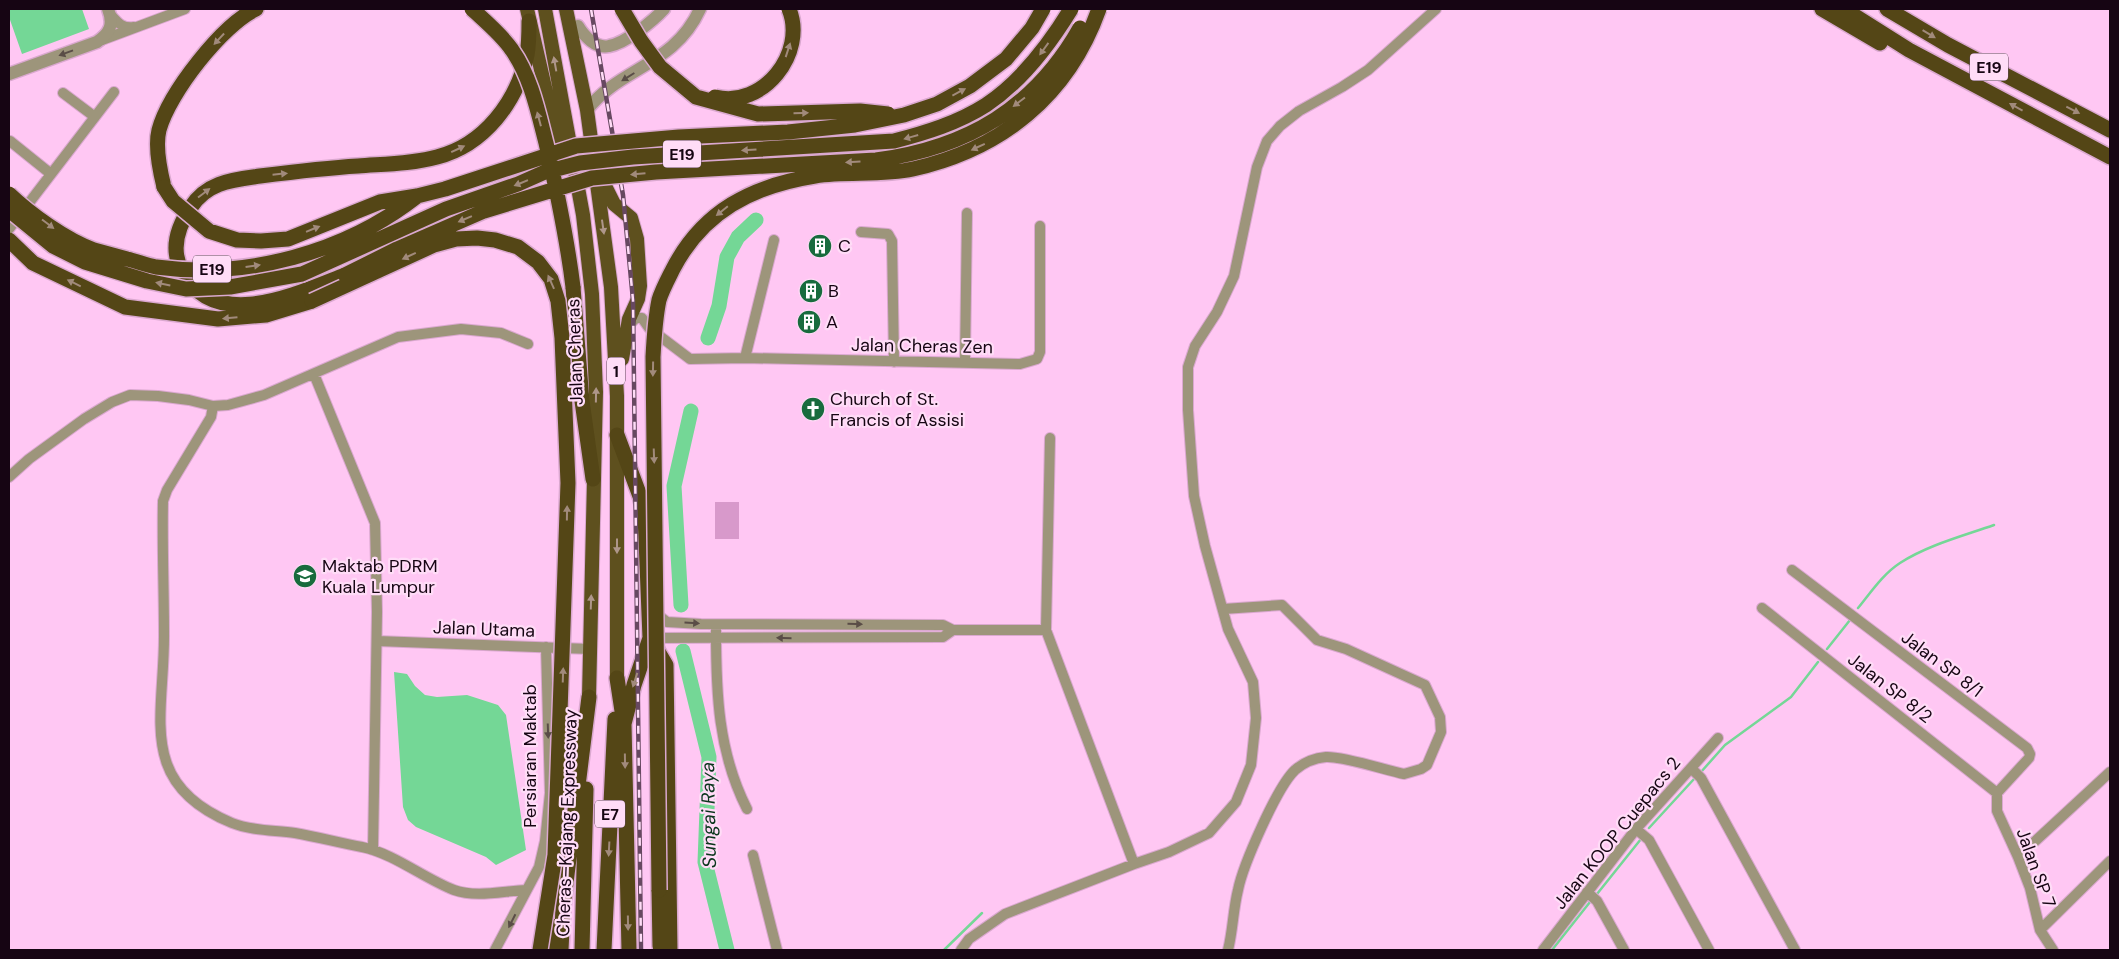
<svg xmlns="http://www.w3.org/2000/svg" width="2119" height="959" font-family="'DM Sans',sans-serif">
<rect width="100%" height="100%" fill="#ffc7f3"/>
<path fill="#d899cb" d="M715,502H739V539H715Z"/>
<path fill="#74d796" d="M9,9H82L89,29L22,54L9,17Z
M394,672L407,674L415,686L425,695L437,697L467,695L498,705L506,715L526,850L496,865L486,857L416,827L408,820L403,807Z"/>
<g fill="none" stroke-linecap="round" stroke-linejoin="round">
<path stroke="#74d796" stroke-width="2.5" d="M1858,608C1871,592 1883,574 1900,563C1928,545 1963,536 1994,525
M1827,649L1850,620
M1701,772L1725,745L1791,697L1818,662
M1649,828L1694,779
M1597,894L1641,839
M944,950L982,913
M1552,950L1590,902"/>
<path stroke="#74d796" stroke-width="15" d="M708,338L719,306L727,257L738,237L756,220
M681,605L674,486L691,411
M683,651L709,757L705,862L727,950"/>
<g stroke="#daa8cf" stroke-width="12">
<path id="minor" d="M111,15C118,23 123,29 134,27
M102,40L185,9
M63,93L95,117
M10,141L51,174
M9,229L114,92
M861,232L888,234L892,241L894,362
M628,326L636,318H642L649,328L690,359L745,358L1020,364L1037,359L1040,352V226
M745,358L774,240
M965,363L967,213
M314,374L375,523L377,612L373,850
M213,406L211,417L167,490L163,501C162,545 164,589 164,633C165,715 135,783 232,823C252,831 275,830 295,833C318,837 340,843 362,847C395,854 423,878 454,890C476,898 503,891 526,890
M1050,438L1046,630L1134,864
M9,477L29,459L84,419L112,402L130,395L158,396L189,400L213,406L228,405L264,395L398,337L461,329L501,333L528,344
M1792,570L2027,748L2030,754L2029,758L1997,793
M1762,608L1997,793
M1223,609L1282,605L1317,640L1346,649L1425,685L1440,717L1441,732L1427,765L1421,769L1404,774C1385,770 1343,756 1326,757C1315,758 1303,763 1295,770C1277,787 1243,865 1238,890C1233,910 1233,930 1228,950
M654,612L667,622L701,624L943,625L953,630H1046
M716,630C716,693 718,752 747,809
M652,638L943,637L953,630
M377,641L590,649
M1691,768L1701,778L1795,950
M1997,793V811L2018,857L2030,888L2040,930L2053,950
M1636,829L1649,840L1709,950
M753,855L777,950
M2018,857L2110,772
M1587,892L1597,901L1624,950
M2040,930L2110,861
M495,950L539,867L545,841L550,793L546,647
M961,950L969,939L1005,914L1134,864L1169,852L1209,833L1236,802L1251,765L1256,718L1253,682L1228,629L1205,546L1194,496L1188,410V367L1195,346L1217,312L1234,276L1257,167L1267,141L1280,126L1299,111L1342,87L1368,70L1436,9
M1543,950L1636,829L1718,738"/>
</g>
<g stroke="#daa8cf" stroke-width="15">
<path id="tertiary" d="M578,26C584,36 596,49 609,46C626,43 653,21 664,9
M9,74L97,42C110,33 114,25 108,9
M587,110C620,67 674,66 700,9"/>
</g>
<g stroke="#daa8cf" stroke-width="16">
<path id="trunk" d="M527,9L553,122L564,160
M545,9L583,215L592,294L596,392L589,697
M566,9L587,110L611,287L617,396V678
M601,178L614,204L631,218L637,239L640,286L638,299L629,319L622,359"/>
</g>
<g stroke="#daa8cf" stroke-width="18">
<path id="motorway" d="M1822,9L1880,43
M1844,9L1909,50L2110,157
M1887,9L1948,45L2110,130
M164,187C160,171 155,146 159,130C169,93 222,25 256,9
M9,240L33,263L125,307L218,319L266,315L312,301
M345,275C296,294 215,333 182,271C170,249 178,226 191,207C207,182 232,180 260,176C292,172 325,168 358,166C384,164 411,164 437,157C484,145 517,102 527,55C529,44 529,32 529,21
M573,287L582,401L593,479
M617,435L640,496L645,515L650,638L634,685L624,724
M653,643L666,665L670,950
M617,678L624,724L629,950
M659,890L660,946
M549,950L557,926
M561,950L563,907L589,697
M582,950L586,789
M604,950L615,719"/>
</g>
<use href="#minor" stroke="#9d957b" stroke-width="10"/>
<use href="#tertiary" stroke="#9d957b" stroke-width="12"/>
<use href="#trunk" stroke="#5e501e" stroke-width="14"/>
<use href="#motorway" stroke="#544616" stroke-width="15"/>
<g stroke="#674861" stroke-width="4.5">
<path id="rail" d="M591,9L623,195L633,300L641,950"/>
</g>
<use href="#rail" stroke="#ffdcf7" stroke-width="2.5" stroke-dasharray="8" stroke-linecap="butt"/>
<g stroke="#daa8cf" stroke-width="18" stroke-linecap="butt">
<path id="motorway-bridge" d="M472,9C485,21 502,35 512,50C531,77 538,112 546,143C557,191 567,238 573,287
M622,9L641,41L660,67L696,97L758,114L860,111L888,114
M715,97C763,109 807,53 789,9
M164,187L173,201L209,231L237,240L261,241L288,239L380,202L417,196L445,189L576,146L679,137L788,132L855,125L904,115L937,104L970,86L1006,59L1032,28L1043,9
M9,194C30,214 66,240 94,250C105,253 116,256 127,259C136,261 146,265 156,267C247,279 344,253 416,197
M9,210L53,246L85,262L147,281L186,289L230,287L302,274L446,209L518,184L545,172L580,163L633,157L894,141C925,133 958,123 986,105C1022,81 1049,45 1071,9
M345,275L397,249L484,211L592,178L656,172L876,160C967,148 1035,108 1080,28
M312,301L434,245L456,239L477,238L495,240L518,247L538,262L551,279L558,301L562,338L568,483L555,855L540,950
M659,890L653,357C654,338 655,319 659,300C662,290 668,279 673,269C703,211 752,186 815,176C848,171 881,176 913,169C1002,149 1068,96 1099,9"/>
</g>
<use href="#motorway-bridge" stroke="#544616" stroke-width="15"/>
</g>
<defs><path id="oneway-solid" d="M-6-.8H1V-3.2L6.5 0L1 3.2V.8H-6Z" transform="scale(1.25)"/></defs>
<g fill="#a18a7b">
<use href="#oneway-solid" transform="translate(1929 34) rotate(31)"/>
<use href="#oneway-solid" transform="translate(219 39) rotate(133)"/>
<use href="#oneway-solid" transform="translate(1044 49) rotate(126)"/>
<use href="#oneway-solid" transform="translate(788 50) rotate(-72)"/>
<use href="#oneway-solid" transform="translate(959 92) rotate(-28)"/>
<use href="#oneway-solid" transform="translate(1019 102) rotate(143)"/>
<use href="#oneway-solid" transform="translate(2016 107) rotate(-151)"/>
<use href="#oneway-solid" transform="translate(2073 110) rotate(27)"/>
<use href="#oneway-solid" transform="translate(801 113) rotate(-2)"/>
<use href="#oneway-solid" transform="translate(539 119) rotate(-105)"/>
<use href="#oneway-solid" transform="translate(911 137) rotate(164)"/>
<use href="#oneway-solid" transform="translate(978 147) rotate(155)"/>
<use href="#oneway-solid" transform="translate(458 149) rotate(-25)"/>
<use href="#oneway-solid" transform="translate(749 150) rotate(176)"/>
<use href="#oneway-solid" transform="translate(853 162) rotate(177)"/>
<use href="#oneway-solid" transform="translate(280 174) rotate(-6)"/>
<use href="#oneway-solid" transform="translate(638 174) rotate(175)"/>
<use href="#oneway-solid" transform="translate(521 183) rotate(158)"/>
<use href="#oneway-solid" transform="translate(204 193) rotate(-37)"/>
<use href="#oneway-solid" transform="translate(722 211) rotate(141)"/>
<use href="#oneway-solid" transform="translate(465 219) rotate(157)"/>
<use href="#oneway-solid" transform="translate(48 224) rotate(37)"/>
<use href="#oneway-solid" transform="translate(313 229) rotate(-22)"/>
<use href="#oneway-solid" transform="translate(409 256) rotate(155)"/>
<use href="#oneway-solid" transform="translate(253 266) rotate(-8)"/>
<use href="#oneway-solid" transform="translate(551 282) rotate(-114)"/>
<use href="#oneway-solid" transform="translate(74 283) rotate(-154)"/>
<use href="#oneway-solid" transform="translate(163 284) rotate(-168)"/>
<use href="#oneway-solid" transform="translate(230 318) rotate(175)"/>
<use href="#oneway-solid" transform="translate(653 369) rotate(91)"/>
<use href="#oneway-solid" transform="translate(654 456) rotate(88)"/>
<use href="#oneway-solid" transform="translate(567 513) rotate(-89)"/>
<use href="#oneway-solid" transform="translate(563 675) rotate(-88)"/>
<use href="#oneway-solid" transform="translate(635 680) rotate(108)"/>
<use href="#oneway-solid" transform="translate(625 761) rotate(89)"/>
<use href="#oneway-solid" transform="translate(609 849) rotate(93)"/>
<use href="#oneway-solid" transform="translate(628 923) rotate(89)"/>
</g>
<g fill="#5a4d47">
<use href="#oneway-solid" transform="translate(66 53) rotate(160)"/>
<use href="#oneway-solid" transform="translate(628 77) rotate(148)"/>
<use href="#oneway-solid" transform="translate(692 623) rotate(4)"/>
<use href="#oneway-solid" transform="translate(855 624) rotate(1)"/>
<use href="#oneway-solid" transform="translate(784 638) rotate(-179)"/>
<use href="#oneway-solid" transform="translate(548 731) rotate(88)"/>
<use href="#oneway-solid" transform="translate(512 921) rotate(117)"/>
</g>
<g fill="#ae968a">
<use href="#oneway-solid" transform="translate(555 64) rotate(-100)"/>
<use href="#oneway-solid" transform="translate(603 227) rotate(82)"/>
<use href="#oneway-solid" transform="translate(596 395) rotate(-89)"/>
<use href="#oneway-solid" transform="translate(617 546) rotate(90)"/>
<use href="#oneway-solid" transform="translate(591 602) rotate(-88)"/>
</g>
<defs>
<g id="building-disc" transform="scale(1.25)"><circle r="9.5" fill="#186b3d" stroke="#ffdcf7"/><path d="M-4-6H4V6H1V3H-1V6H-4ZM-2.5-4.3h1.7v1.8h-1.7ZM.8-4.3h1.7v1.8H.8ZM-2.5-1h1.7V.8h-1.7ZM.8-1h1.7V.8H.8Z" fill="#fff"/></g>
<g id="church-disc" transform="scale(1.25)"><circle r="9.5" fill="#186b3d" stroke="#ffdcf7"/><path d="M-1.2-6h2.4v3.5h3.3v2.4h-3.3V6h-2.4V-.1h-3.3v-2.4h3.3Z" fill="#fff"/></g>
<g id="university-disc" transform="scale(1.25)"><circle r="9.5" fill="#186b3d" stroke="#ffdcf7"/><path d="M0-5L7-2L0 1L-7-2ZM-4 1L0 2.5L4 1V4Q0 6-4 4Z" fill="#fff"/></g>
</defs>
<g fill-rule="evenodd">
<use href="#building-disc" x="820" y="246"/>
<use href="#building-disc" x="811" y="291"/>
<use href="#building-disc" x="809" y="322"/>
<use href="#church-disc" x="813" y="409"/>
<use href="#university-disc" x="305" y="576"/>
</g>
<g text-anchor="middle" stroke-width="4.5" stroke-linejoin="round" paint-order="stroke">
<g fill="#ffdcf7" stroke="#5c4657" stroke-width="1">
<rect x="1970" y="53.5" width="38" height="27" rx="4"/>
<rect x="663" y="140.5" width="38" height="27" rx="4"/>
<rect x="193" y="255.5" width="38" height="27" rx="4"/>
<rect x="607" y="357.5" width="18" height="27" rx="4"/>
<rect x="595" y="800.5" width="30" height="27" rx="4"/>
</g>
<g font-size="16" font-weight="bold" fill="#160513">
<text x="1989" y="73">E19</text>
<text x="682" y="160">E19</text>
<text x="212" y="275">E19</text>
<text x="616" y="377">1</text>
<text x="610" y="820">E7</text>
</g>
<g font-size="18" fill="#160513" stroke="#ffdcf7" text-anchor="start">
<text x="838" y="252">C</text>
<text x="828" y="297">B</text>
<text x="826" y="328">A</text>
<text x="830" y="405">Church of St.<tspan x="830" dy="21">Francis of Assisi</tspan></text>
<text x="322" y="572">Maktab PDRM<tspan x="322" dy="21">Kuala Lumpur</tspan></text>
</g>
<g font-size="18" fill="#160513" stroke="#ffdcf7">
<text transform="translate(922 346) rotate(1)" y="6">Jalan Cheras Zen</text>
<text transform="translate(575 352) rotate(-92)" y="6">Jalan Cheras</text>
<text transform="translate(484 629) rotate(2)" y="6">Jalan Utama</text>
<text transform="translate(1942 664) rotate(37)" y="6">Jalan SP 8/1</text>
<text transform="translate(1890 688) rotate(38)" y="6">Jalan SP 8/2</text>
<text transform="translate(530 756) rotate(-90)" y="6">Persiaran Maktab</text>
<text transform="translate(567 823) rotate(-88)" y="6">Cheras–Kajang Expressway</text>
<text transform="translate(1617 833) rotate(-51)" y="6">Jalan KOOP Cuepacs 2</text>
<text transform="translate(2036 868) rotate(70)" y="6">Jalan SP 7</text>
</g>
<g font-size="19" font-style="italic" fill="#0a351c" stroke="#ffdcf7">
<text transform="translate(708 815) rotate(-91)" y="7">Sungai Raya</text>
</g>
</g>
<rect width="2119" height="959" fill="none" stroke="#160513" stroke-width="20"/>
</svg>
